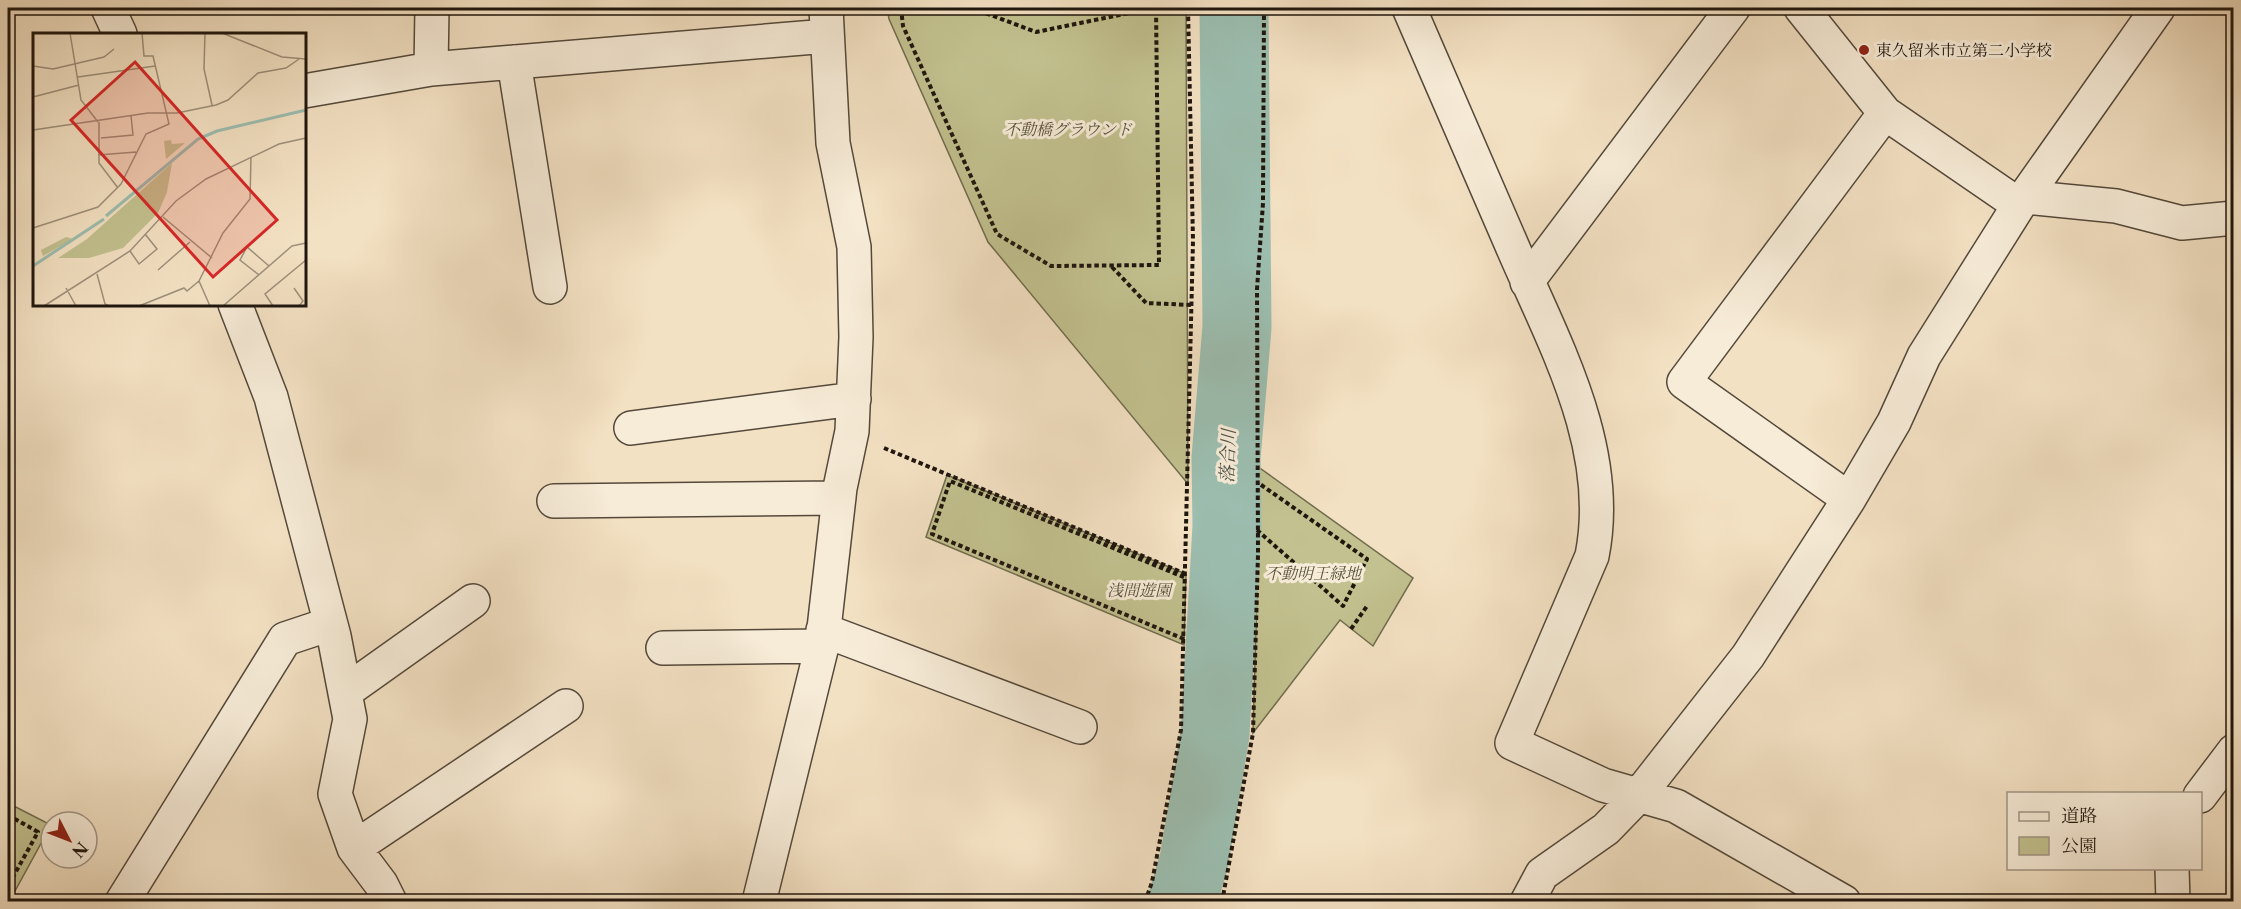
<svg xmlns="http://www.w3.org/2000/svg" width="2241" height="909" font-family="'Libre Caslon Text','Noto Serif JP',serif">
<rect width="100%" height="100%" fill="#f3e1c3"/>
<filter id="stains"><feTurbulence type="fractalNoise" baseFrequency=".00333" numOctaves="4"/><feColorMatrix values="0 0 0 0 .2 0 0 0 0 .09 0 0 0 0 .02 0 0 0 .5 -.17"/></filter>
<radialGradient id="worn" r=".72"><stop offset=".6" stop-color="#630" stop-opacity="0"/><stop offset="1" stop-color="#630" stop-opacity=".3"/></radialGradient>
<path fill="#c2c18f" stroke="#706c4e" stroke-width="1.5" d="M887,8H1186L1188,484L988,242L889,19Z
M1257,466L1413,578L1373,646L1340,620L1253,733L1258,554Z
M947,475L1186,574L1184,645L926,537Z
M8,803L51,825L9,902L8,901Z"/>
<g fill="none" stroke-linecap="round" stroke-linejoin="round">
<path stroke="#9cbeb0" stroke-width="69" d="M1182,902L1194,861L1215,734L1227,526L1226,458L1237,327L1234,8"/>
<g stroke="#54493b" stroke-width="36">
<path id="minor" d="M108,8L120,34
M1409,8C1443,85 1476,163 1510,241C1552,340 1614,446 1592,556L1512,743L1603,785L1676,806L1844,902
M1801,8L1885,113L2019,205
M514,62L550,287
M431,69L432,8
M304,91L431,69L827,36
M2024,197L2116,206L2182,223L2234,218
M1527,282L1733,8
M235,304L271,397L334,636L350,719L335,794L354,848L381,884L390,902
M631,428L854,399
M1849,499L1684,382L1885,113
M554,501L839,498
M823,630L1080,727
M663,648L822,646
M345,692L473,601
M2200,796L2234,751
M354,848L566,706
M2172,868L2173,902
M122,902L285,639L330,624
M759,902L822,646L840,488L852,431L856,337L854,247L833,143L826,8
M1527,902L1542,874L1606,829L1639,795L1748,656L1849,499L1894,422L1924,356L2019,205L2158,8"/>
</g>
<path stroke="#1f160e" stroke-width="4" stroke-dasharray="4.5 3" stroke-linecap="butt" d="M901,8L903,26L997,234L1051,266L1159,265L1156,8
M972,8L1036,32L1154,8
M1112,267L1146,303L1192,305
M884,448L1186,574
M1257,530L1343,606L1367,559L1257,482
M1351,629L1367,606
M1184,639L932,534L950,481L1186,578
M8,815L38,832L8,886
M1145,902L1152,882L1181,730L1193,241L1188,8
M1222,902L1253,733L1258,554L1257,289L1263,203L1264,8"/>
<use href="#minor" stroke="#f7ecd8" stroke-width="33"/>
</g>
<circle fill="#8f2418" stroke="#f7ecd8" stroke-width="2" cx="1864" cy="50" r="6"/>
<g text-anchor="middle" stroke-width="6" stroke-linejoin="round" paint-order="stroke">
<g font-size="16" fill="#1f160e" stroke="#f7ecd8" text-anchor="start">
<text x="1876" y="56">東久留米市立第二小学校</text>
</g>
<g font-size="16" font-style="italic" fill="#58523b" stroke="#f7ecd8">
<text x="1068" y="135">不動橋グラウンド</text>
<text x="1313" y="579">不動明王緑地</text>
<text x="1139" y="596">浅間遊園</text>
</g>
<g font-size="18" font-style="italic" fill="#4b5147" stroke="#f7ecd8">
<text transform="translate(1228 456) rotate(-88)" y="6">落合川</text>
</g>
</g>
<g transform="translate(33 33)">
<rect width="273" height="273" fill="#f3e1c3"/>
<path d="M138,107L139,111L152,110L133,126L131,108ZM139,130L134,159L125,180L90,215L56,225H25L54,206ZM33,204L40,206L10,223L8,217Z" fill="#c2c18f"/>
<path fill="none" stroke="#9cbeb0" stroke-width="3" d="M73,183L165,106L184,98L273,77M0,233L71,186"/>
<path fill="none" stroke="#9e907b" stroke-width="1.5" d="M37,0L48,67L65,89M172,0L171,36L179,72M189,0L249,24L273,26M0,33L20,36L71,24L81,16M45,44L122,33M0,64L46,52M66,89V130L85,155M0,97L115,80H144L183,72L195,67L225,40L253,35L266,26M68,105L100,102L98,83M65,122L103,119M130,184L179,225M0,195L65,174L88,151L113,101L136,91L120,23H111L109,0M97,218L106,231L124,216L112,201M125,237L157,209M64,241L72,271L76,273M226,242L207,227L214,214L236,233M33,255L43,273M261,255L270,268L266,273M11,273L97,218L143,168L173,146L246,111L273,105M106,273L151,255L154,258L166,248M177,273L166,248L190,200L217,166L218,124M190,273L259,213L273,210M240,273L232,261L273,227"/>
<path fill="#d62828" fill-opacity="0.15" stroke="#d62828" stroke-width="3" d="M102,29L244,187L180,244L38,87Z"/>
<rect width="273" height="273" fill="none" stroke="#1f160e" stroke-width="3"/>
</g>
<rect width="2241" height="909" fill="none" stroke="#f3e1c3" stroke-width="30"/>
<rect x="9" y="9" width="2223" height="891" fill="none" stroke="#1f160e" stroke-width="3"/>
<rect x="15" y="15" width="2211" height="879" fill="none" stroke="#1f160e" stroke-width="1.5"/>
<rect x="2007" y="792" width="195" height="78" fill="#f7ecd8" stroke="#a19687" stroke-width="1.5"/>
<rect x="2019" y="812" width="30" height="9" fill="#f7ecd8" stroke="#a19687" stroke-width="1.5"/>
<text x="2061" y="822" font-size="18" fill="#1f160e">道路</text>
<rect x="2019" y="837" width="30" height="18" fill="#c2c18f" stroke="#a19687" stroke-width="1.5"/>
<text x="2061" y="852" font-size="18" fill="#1f160e">公園</text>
<g transform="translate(69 840) rotate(132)"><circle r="28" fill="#f7ecd8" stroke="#a19687" stroke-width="1.5"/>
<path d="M0-4.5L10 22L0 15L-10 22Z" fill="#8f2418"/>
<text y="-9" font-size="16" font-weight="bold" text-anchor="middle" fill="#1f160e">N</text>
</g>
<rect width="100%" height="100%" filter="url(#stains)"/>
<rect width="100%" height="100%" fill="url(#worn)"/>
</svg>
